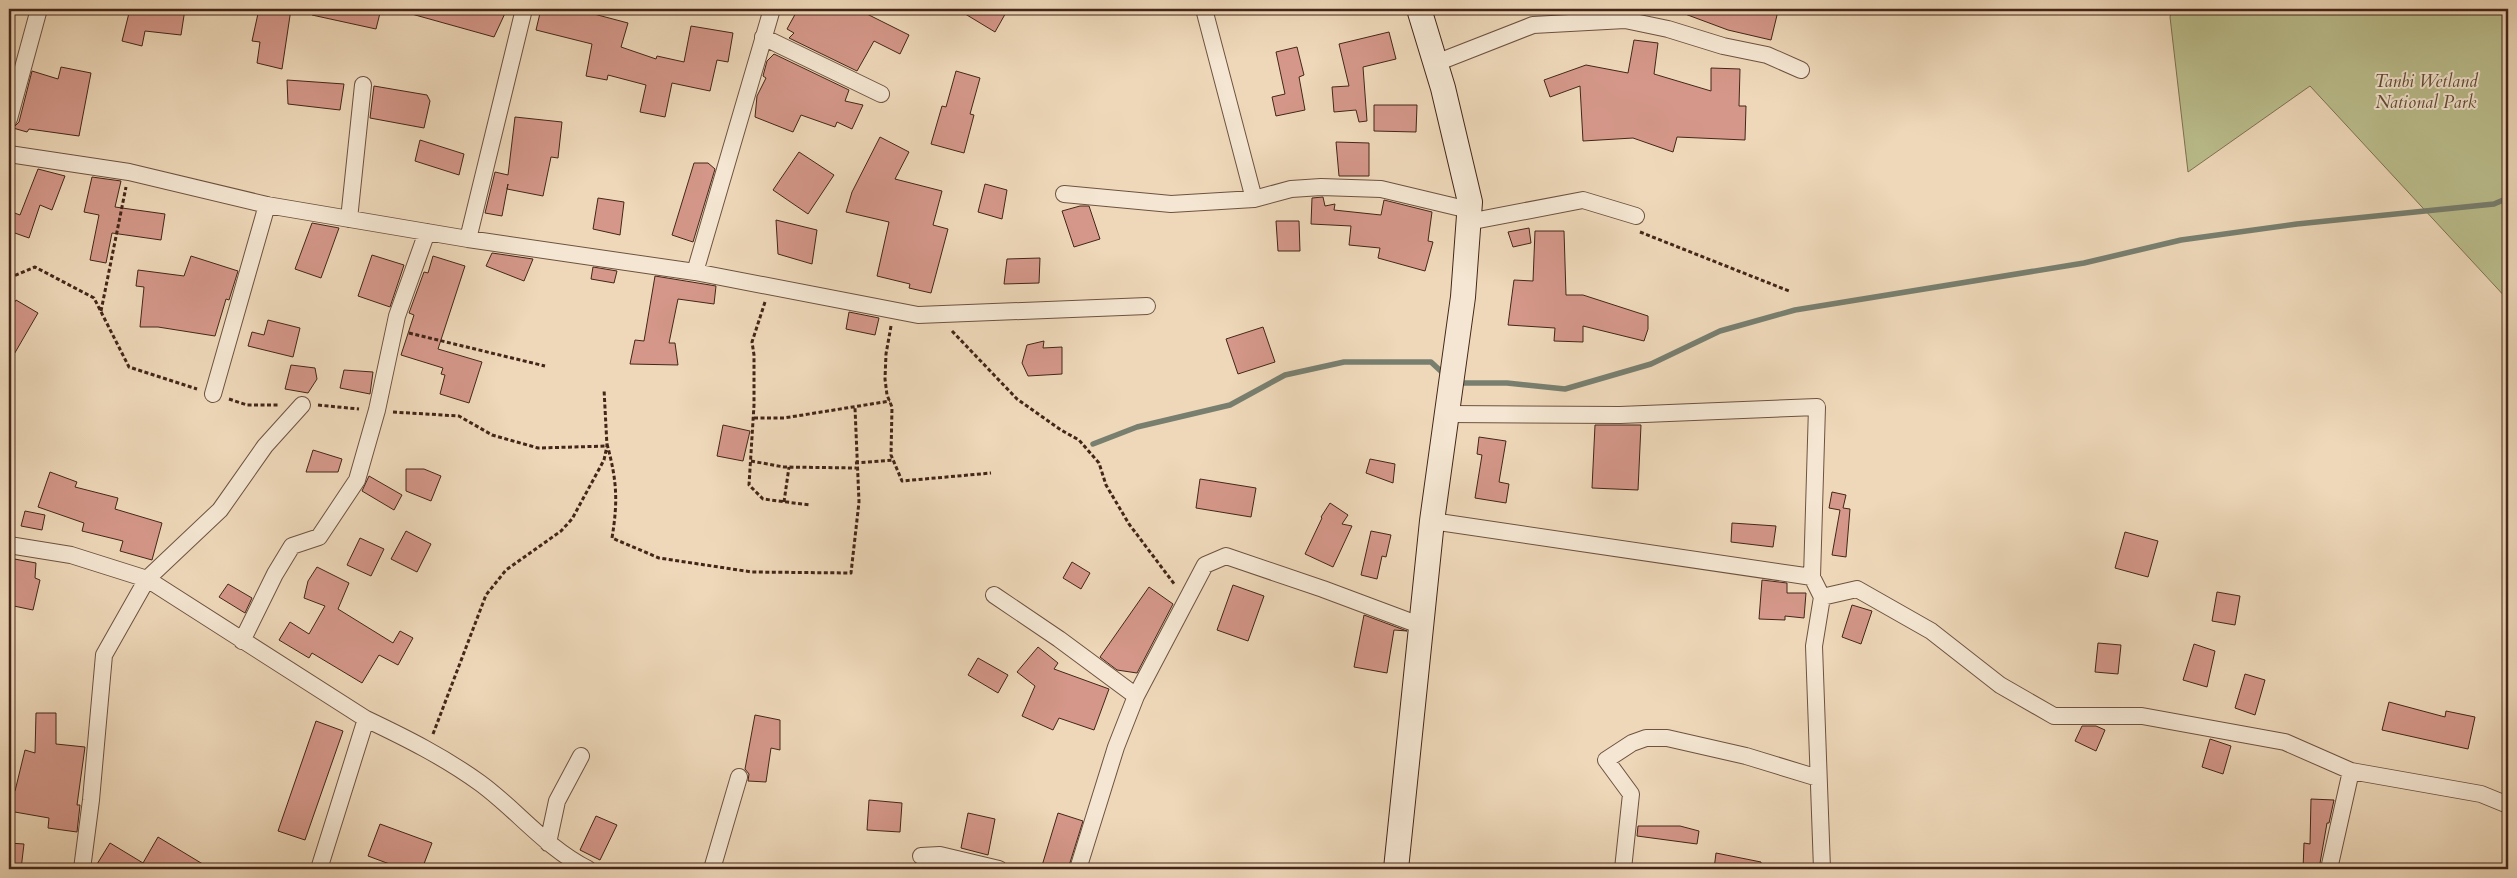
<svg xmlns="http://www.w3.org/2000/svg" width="2517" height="878" font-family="Cardo,serif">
<rect width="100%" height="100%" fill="#eed8b9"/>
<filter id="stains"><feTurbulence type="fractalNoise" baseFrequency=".004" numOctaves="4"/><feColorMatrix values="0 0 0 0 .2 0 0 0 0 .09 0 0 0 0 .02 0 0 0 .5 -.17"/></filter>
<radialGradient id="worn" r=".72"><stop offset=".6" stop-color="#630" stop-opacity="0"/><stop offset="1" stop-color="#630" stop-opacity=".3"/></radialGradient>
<path fill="#bbbe8d" stroke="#807252" d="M2172,9H2508V300L2310,86L2188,172L2170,17Z"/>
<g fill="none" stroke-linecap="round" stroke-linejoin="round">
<path stroke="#787f6f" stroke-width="5.5" d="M1456,383H1507L1565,389L1651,364L1720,331L1795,310L2084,263L2181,240L2297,224L2494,204L2508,198
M1093,444L1137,427L1230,405L1285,375L1344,362H1431L1445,375"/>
</g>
<path fill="#d49789" stroke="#442618" d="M130,9H185L181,35L145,31L142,46L122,41Z
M259,9H291L282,69L257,63L260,42L252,41Z
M313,9H381L376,29L312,15Z
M409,9H507L494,37L408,13Z
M541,9H575L628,23L621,47L656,59L657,56L684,62L691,26L733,33L728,62L717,60L710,91L672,83L665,117L640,112L646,85L608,75L607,80L586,76L592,44L536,30Z
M798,9H870L867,14L909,35L900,54L874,41L857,71L789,38L794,33L787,29Z
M957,9H1008L995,32Z
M1677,9H1767L1778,11L1771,40L1728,30L1677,11Z
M1389,32L1396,59L1363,67L1367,121L1359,122L1356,110L1334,112L1332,87L1349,86L1339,44Z
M1634,40L1658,43L1654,74L1711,91V68L1740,69L1739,106H1746L1745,140L1677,137L1673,152L1633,138L1583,141L1580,86L1550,97L1544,80L1586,65L1628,73Z
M1297,47L1304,75L1299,77L1305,110L1276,116L1272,97L1285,94L1276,52Z
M774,54L849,90L845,101L863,105L852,129L837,122L835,127L801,115L793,132L755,117L757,96L766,78L763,76L767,61Z
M61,67L91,73L79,136L29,129L27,132L13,128L19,122L32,71L58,79Z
M956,71L980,78L970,114L974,115L964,153L931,144L942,106L946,107Z
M287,80L344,84L340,110L288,104Z
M374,86L427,95L430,101L424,128L370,118Z
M1374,105H1417L1416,132L1374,131Z
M515,117L562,122L558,158L551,157L543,196L507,189L508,184L502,216L485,213L495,172L508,175Z
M880,137L909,152L895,179L942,191L933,225L948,229L931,293L909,288L910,284L877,276L889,222L846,212L852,192Z
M420,140L464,154L459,175L415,161Z
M1336,142L1369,143V176H1339Z
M799,152L834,175L808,214L773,190Z
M694,163H708L715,169L693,242L672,235Z
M38,169L65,176L52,210L40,205L29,238L9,231V211L20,215Z
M92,177L121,181L115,207L165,214L161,240L112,233L106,263L90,260L99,215L84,212Z
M985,184L1007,190L1002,219L978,212Z
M1323,197L1325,206L1335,204L1334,210L1381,215L1384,200L1432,212L1428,241L1433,242L1425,271L1378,258L1380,248L1349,245L1351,226L1311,224L1312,198Z
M598,198L624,202L620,235L593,229Z
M1080,206H1089L1100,239L1074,247L1062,211Z
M776,220L817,230L812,264L778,254Z
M1276,221H1299L1300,251H1278Z
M312,223L339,228L321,278L295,269Z
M1529,228L1531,243L1513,247L1508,232Z
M1535,231H1564L1566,295H1583L1648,316V329L1644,341L1583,326V342L1554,341L1555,328L1508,325L1514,280L1533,281Z
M492,253L533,259L524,281L486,266Z
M372,255L404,265L390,307L358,296Z
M191,256L238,271L229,300L226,299L215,336L158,327H140L144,287L136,286L138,270L184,276Z
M433,256L465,266L438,349L482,362L469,403L440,394L445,375L441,374L443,368L401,355L414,315L409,313L424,272L428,273Z
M1040,258L1039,283L1004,284L1007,259Z
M593,267L617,271L614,283L591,279Z
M655,276L716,286L714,304L678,299L669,343H675L678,365L630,364L635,340L644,341Z
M16,300L38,313L9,363V312Z
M849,312L879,318L875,335L846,329Z
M268,320L300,328L293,357L248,346L252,332L264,335Z
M1263,327L1275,362L1238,374L1226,339Z
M1044,341L1043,348L1062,347V374L1028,376L1022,363L1027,345Z
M291,365L315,368L317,379L308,393L285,389Z
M344,370L373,372L370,394L340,388Z
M723,425L750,431L743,461L717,456Z
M1595,425H1641L1638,490L1592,488Z
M1479,437L1506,441L1499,482L1509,484L1506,503L1475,498L1482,455L1477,454Z
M313,450L342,459L338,472H306Z
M1370,459L1395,464L1393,483L1366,473Z
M406,469H424L441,476L431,501L406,491Z
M50,472L77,482L75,487L118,498L115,509L162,523L152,560L120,551L123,541L82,531L84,523L38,507Z
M369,476L402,495L394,510L362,491Z
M1200,479L1256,488L1251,517L1196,508Z
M1832,492L1846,495L1843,508L1850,509L1846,557L1832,555L1840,510L1829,508Z
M1330,503L1348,515L1342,524L1352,526L1333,567L1305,554L1322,518L1321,517Z
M25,511L45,515L42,530L21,526Z
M1732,523L1776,526L1773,547L1731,542Z
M406,531L431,544L417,572L391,559Z
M1371,531L1391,535L1386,557L1382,556L1377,579L1361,575Z
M2125,532L2158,541L2148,577L2115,568Z
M360,538L384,549L371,576L347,565Z
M9,558L36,563L35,578L40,580L33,610L9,605Z
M1072,562L1090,573L1081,589L1063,578Z
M317,567L349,583L338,609L393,643L400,631L413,638L398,665L379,655L362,683L312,653L309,658L279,640L290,622L309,634L325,606L304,598L308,581Z
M1762,580L1787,583V593H1806L1804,618L1785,616V620L1759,619Z
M228,584L252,598L245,613L219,597Z
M1233,585L1264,596L1248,641L1217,630Z
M1149,587L1173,604L1137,673L1117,670L1100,657Z
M2217,592L2240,596L2235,625L2212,621Z
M1852,605L1872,611L1861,644L1842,637Z
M1364,615L1407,631L1394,630L1387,673L1354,667Z
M2098,643L2121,645L2118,674L2095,672Z
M2194,644L2215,651L2207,687L2183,680Z
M1038,647L1058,663L1054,669L1109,689L1094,730L1059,718L1053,730L1022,716L1035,686L1017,672Z
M978,658L1008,675L998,693L968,675Z
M2245,674L2265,680L2255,715L2235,708Z
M2389,702L2445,717L2446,711L2475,717L2468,749L2382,730Z
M36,713H56V744L85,747L77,805H80L77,832L48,828L49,818L9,811V790L15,791L25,750L35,753Z
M755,715L780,720V750L771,748L766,782L748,781L749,774L745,769Z
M316,721L343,731L305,840L278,831Z
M2082,726H2096L2105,730L2096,751L2075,741Z
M2210,739L2231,746L2223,774L2202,767Z
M2311,799L2334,800L2329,823H2327L2319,869H2303L2304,843L2310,844Z
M869,800L902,803L900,832L867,830Z
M968,813L995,819L988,855L961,848Z
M1058,813L1083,821L1068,869H1041Z
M596,816L617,825L600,860L580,850Z
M380,824L432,843L422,869H403L368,856Z
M1638,826H1680L1699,831L1697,844L1637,836Z
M158,837L211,869H94L110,843L143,863Z
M9,843L24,844L21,869H9Z
M1716,853L1761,862V869H1714Z"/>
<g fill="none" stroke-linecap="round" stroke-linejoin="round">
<g stroke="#6e5240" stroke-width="18">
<path id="street" d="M1204,9L1254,199
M763,37L881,94
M1436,63L1533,25L1625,20L1668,29L1723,46L1767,55L1801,70
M9,119L39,9
M9,154L129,172L267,205L468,239L695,272L918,315L1147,306
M1064,194L1171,204L1254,199L1291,189L1321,187L1381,189L1469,210
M349,219L363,85
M1468,222L1583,200L1636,216
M468,239L524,9
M695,272L772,9
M213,394L267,205
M1448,414L1620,415L1817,407L1812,577L1822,597
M1432,521L1812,577
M9,545L71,555L147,579L366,719
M994,595L1059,639L1136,696
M242,641L275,574L292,546L319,537L357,480L377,410L397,316L427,232
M548,843L557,801L581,756
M921,856L940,855L999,869
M82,869L91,800L104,655L147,579L220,510L265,446L302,405
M319,869L366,719C406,738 444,757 480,783C517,810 546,848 588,869
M712,869L739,777
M1078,869L1116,747L1136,696L1205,565L1226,556L1323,589L1422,626
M1623,869L1631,794L1606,760L1632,743L1646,738H1667L1746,756L1818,778
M1822,869L1814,646L1822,597L1857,589L1931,631L2000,685L2054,716H2142L2285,742L2351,771L2481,794L2508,805
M2329,869L2351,771"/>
</g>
<g stroke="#442618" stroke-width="26">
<path id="secondary" d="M1396,869L1432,521L1463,297L1470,202L1443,88L1419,9"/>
</g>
<path stroke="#442618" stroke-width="3" stroke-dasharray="4 2.5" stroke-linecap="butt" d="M1640,232L1789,291
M9,278L35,267L94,298L129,367L197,389
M765,302L752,342L754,355V405L749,485L763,499L810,505
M101,311L126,187
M891,326L886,354L885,379L887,395L892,407L891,455L902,481L991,473
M952,331L1017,399L1061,430L1079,440L1099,463L1106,485L1129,524L1175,585
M409,333L545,366
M229,399L247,405H280
M318,405L359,409
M393,412L459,416L492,435L538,448L607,446
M754,418H784L890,401
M607,444C617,481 618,501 612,538L659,558L752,572L851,573L859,502L855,408
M751,461L784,467L856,468
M855,463L894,460
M784,502L789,467
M433,734L486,595L506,570L561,531L572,519L604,460L607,446L604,389"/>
<use href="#street" stroke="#f4e6d2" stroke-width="16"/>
<use href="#secondary" stroke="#f4e6d2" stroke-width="24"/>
</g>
<g text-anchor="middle" stroke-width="4" stroke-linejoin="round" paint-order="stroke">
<g font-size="18" font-style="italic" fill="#624c35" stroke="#f4e6d2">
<text x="2426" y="87">Tanbi Wetland<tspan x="2426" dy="21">National Park</tspan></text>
</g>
</g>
<rect width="2517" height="878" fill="none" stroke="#eed8b9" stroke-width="30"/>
<rect x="10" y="10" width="2497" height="858" fill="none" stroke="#442618" stroke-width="2.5"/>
<rect x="15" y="15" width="2487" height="848" fill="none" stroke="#442618"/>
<rect width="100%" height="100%" filter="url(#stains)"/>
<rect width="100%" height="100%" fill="url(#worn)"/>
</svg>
